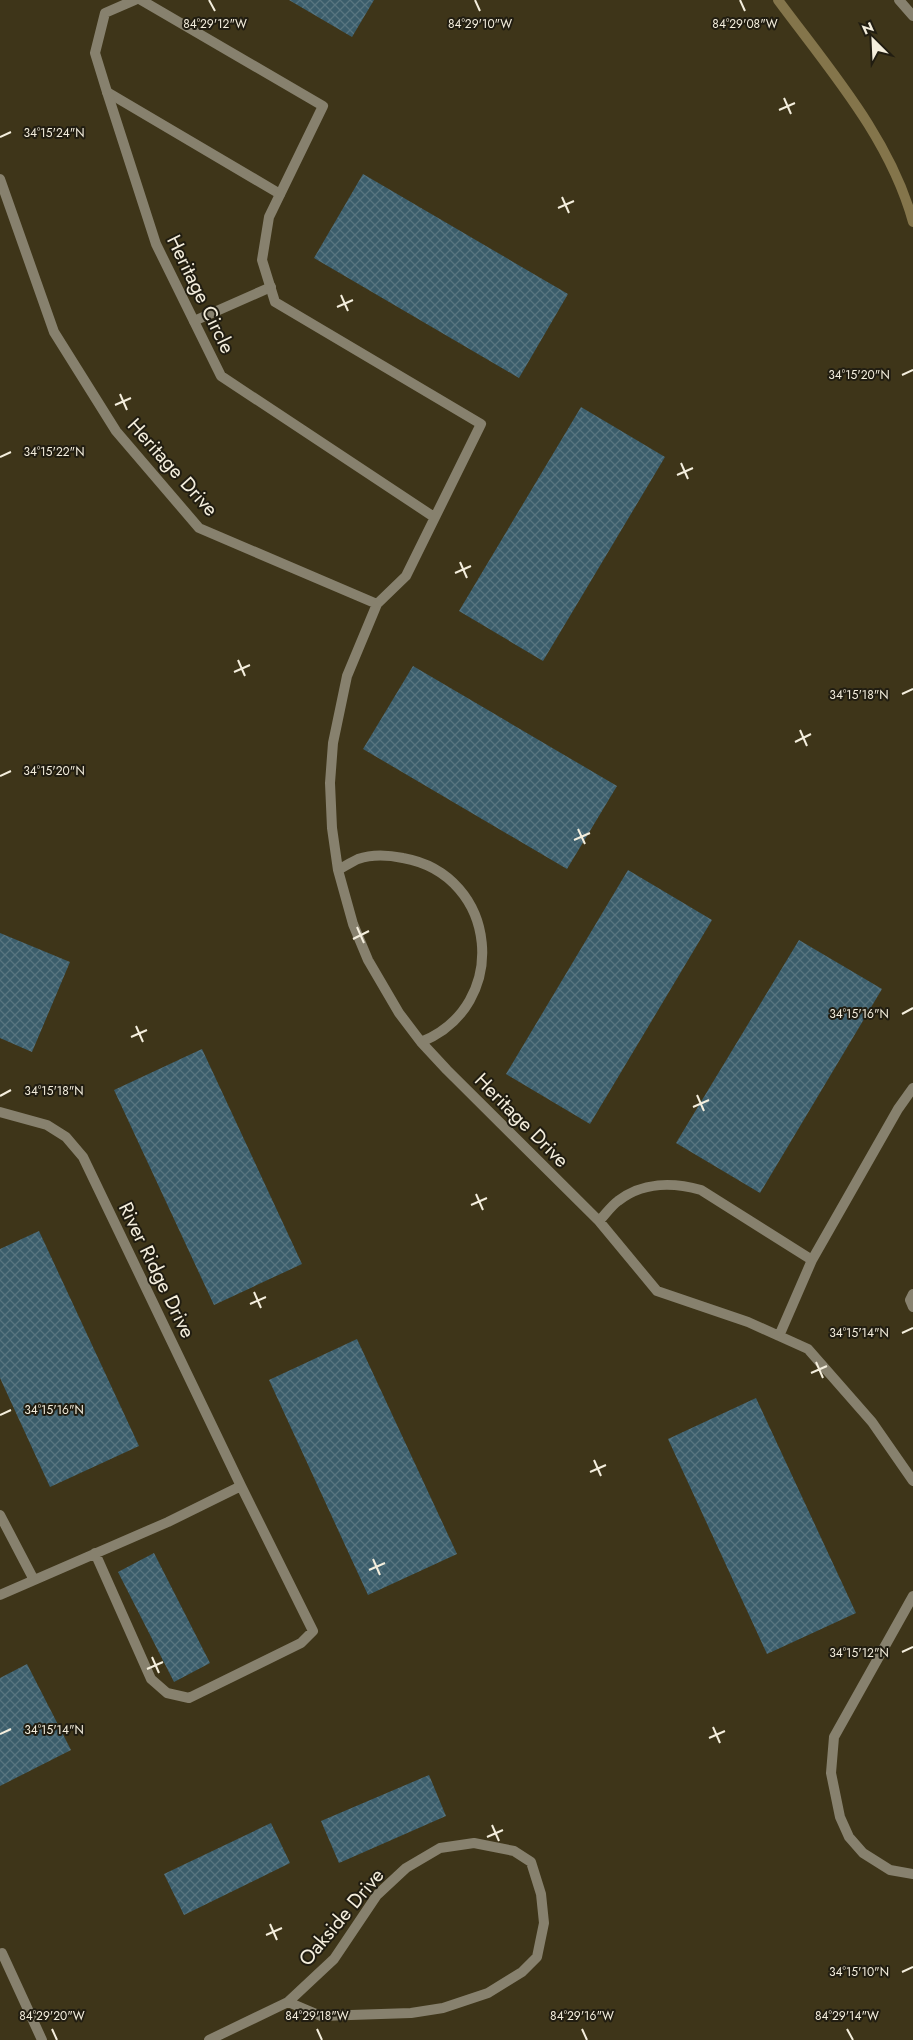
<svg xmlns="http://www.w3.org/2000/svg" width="913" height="2040" font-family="Jost,sans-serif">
<defs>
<pattern id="building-cross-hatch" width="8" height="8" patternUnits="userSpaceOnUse" patternTransform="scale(1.25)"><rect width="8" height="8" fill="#3b5d6b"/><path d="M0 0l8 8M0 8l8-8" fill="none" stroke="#587580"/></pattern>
</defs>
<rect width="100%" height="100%" fill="#3e3519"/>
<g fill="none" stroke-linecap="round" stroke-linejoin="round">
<path stroke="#84754b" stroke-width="10" d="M778,0C829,69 890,138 913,222"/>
</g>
<path fill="url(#building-cross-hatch)" d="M289,0H374L352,37Z
M363,174L568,294L519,378L314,258Z
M581,407L665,457L543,661L459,611Z
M413,666L617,786L567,869L363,749Z
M628,870L712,920L590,1124L506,1074Z
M0,933L70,962L32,1052L0,1038Z
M799,940L882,989L760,1193L676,1143Z
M202,1049L302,1264L214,1305L114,1090Z
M39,1231L139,1446L50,1487L0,1378V1249Z
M357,1339L457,1554L368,1595L269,1380Z
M756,1398L856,1613L767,1654L668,1439Z
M154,1553L210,1663L174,1682L118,1572Z
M27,1664L71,1750L0,1786V1678Z
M429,1775L446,1816L339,1863L321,1821Z
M271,1823L290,1863L184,1915L164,1874Z"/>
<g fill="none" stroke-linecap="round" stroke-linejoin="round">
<path stroke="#87816e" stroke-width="10" d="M899,0L913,16
M107,92L280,194
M194,321L271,287
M2,1953L42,2040"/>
<path stroke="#87816e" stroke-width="10" d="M135,0L105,13L95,53L107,92L156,244L221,376L434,517
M0,179L54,332L116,431L199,528L377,604L406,576L481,424L275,302L262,260L269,217L323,106L141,0
M377,604L347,676L333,743L330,783L332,828L338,870L353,924L368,960L399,1013L421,1042L447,1070L599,1221L657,1291L748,1322L808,1349L872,1422L913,1481
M338,870C344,867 351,862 358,859C372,854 389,855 403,858C499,875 511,1006 421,1042
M0,1112L47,1125L66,1137L83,1157L241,1486L313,1631L301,1643L189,1698L167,1693L151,1679L95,1553
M599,1221C605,1215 611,1206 618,1201C642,1182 673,1182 701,1190L812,1260
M913,1294L910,1300L913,1307
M779,1336L812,1260L898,1109L913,1088
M0,1515L34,1580
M0,1595L168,1522L241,1486
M913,1596L834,1737L831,1773L840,1817L849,1837L863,1853L890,1870L913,1874
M474,1843L514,1851L531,1862L541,1894L544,1923L537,1957L522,1972L488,1993L443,2008L411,2013L321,2016L288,2002L334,1959L377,1895L406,1868L440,1848Z
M209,2040L288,2002"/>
</g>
<path fill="none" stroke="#f4eedd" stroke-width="2" d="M209,0L215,11M475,0L480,11M740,0L745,11M784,98L791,114M779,110L795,103M0,137L11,132M562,197L569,213M558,208L574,201M341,295L348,311M337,307L353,300M902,375L913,370M120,394L127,410M115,405L131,398M0,457L11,452M681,463L688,479M677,475L693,468M460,562L467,578M455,573L471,566M238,660L245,676M234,672L250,665M902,694L913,689M800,730L807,746M795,742L811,734M0,776L11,771M578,829L585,844M574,840L590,833M357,927L364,943M353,939L369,931M902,1014L913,1008M136,1026L143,1042M131,1037L147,1030M697,1095L704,1111M0,1096L11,1090M693,1107L709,1100M476,1194L483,1210M471,1205L487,1198M254,1292L261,1308M250,1304L266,1297M902,1333L913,1328M816,1362L823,1378M811,1373L827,1366M0,1415L11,1410M594,1460L601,1476M590,1472L606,1465M373,1559L380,1575M369,1570L385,1563M902,1652L913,1647M152,1657L159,1673M147,1669L163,1662M713,1727L720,1743M0,1734L11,1729M709,1738L725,1731M492,1825L499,1841M487,1837L503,1830M270,1924L277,1940M266,1935L282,1928M902,1972L913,1967M52,2029L57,2040M317,2029L322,2040M582,2029L587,2040M847,2029L853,2040"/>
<g text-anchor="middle" stroke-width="4" stroke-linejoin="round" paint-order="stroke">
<g font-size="20" fill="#f4eedd" stroke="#211d11">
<text transform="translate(201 294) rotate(64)" y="7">Heritage Circle</text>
<text transform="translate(173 467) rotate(48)" y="7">Heritage Drive</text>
<text transform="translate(522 1120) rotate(45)" y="7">Heritage Drive</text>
<text transform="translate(157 1270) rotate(64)" y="7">River Ridge Drive</text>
<text transform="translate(341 1917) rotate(-50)" y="7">Oakside Drive</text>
</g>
</g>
<g font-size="12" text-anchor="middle" fill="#f4eedd" stroke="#211d11" stroke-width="4" stroke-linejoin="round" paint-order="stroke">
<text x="215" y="28">84°29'12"W</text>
<text x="480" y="28">84°29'10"W</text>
<text x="745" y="28">84°29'08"W</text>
<text x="54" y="137">34°15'24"N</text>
<text x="859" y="379">34°15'20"N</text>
<text x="54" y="456">34°15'22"N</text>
<text x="859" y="699">34°15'18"N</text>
<text x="54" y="775">34°15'20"N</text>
<text x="859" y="1018">34°15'16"N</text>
<text x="54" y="1095">34°15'18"N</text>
<text x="859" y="1337">34°15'14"N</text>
<text x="54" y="1414">34°15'16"N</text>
<text x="859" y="1657">34°15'12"N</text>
<text x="54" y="1734">34°15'14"N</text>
<text x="859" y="1976">34°15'10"N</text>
<text x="52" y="2020">84°29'20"W</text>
<text x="317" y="2020">84°29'18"W</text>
<text x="582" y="2020">84°29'16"W</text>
<text x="847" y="2020">84°29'14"W</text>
</g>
<g transform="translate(873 40) rotate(336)" stroke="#211d11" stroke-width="4" paint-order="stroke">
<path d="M0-4L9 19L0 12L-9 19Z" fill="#f4eedd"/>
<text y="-8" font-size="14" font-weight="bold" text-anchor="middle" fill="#f4eedd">N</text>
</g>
</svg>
